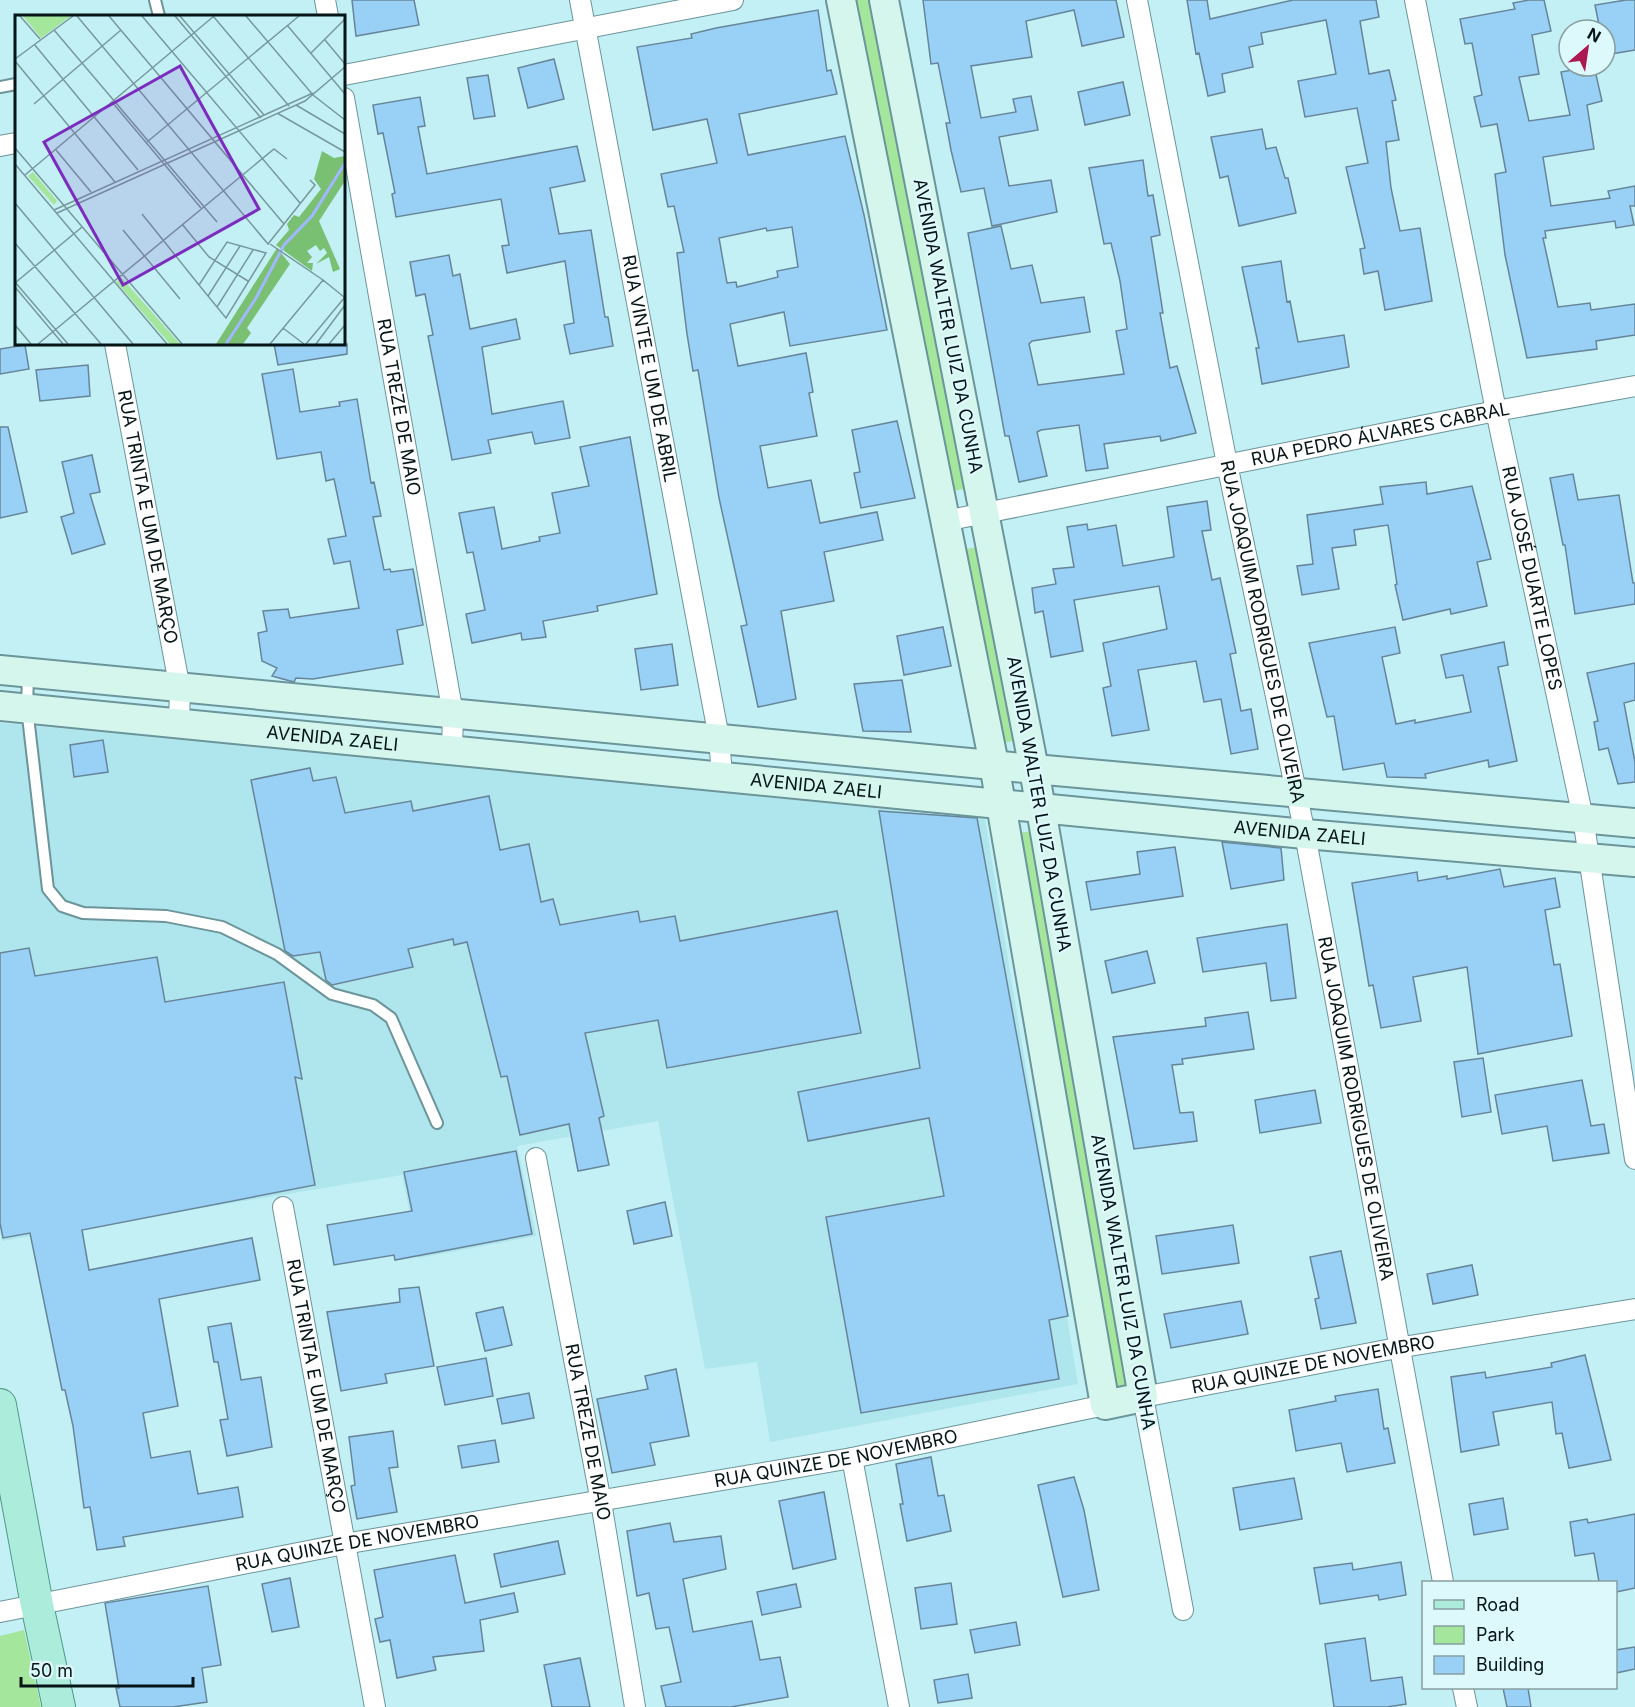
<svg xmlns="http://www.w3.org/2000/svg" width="1635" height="1707" font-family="Inter,sans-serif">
<rect width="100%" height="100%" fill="#c3f0f5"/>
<path fill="#afe5ec" d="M0,723L983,807L1078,1384L770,1442L757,1362L705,1369L658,1121L517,1146L536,1236L419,1258L402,1175L2,1241L0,1230Z"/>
<path fill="#a5e69d" d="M857,0H871L967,488L954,491Z
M977,547L1013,741L999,744L966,549Z
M1033,831L1128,1384L1115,1387L1018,833Z
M24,1630L41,1707H0V1636Z"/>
<path fill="#99d1f6" stroke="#67859a" stroke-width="1.5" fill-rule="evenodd" d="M352,0H414L419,25L356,36Z
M923,0H1116L1124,37L1082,46L1074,10L1026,21L1032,57L971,66L981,118L1016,112L1013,99L1031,96L1038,130L999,137L1009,186L1051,180L1057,212L992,226L984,188L961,192L951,150L946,123H950L938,63L931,64Z
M1187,0H1207L1210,19L1293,0H1376L1379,17L1360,21L1369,74L1389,70L1396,100L1392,101L1399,140L1386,142L1391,188L1400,231L1420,228L1432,301L1385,310L1378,271L1364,274L1360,249L1365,248L1346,167L1368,163L1357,108L1305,117L1298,81L1336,74L1326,20L1261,33L1263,44L1249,47L1253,67L1222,74L1225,92L1208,96L1199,53L1196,54Z
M1529,0H1544L1551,31L1532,35L1539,74L1519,77L1529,121L1570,115L1561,72L1594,66L1602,101L1587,105L1594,149L1543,157L1551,206L1610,198L1608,191L1635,186V206H1630L1634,225L1616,228L1615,221L1545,231L1546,238H1543L1558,307L1590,303L1591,310L1635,304V335L1596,341L1597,349L1527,358L1505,255L1495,174L1506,172L1497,124L1481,127L1474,97L1482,95L1472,43L1465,44L1460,19L1515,9L1513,3Z
M1626,0H1635V50L1605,55V30H1600L1595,5Z
M818,10L827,71L831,70L837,94L739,114L748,155L845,136L864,215L887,330L790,346L784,312L730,324L738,366L806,353L813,392L809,393L817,436L760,446L768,488L811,480L820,523L877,512L883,540L824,552L834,601L781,611L796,699L758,707L741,626L747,625L719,498L698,370L693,371L687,334L677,253L684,252L674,206L668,207L661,174L717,163L707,119L653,130L637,47L692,38L691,34L716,28ZM792,227L798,267L777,271L778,277L737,287L736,282L727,283L719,238L766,228L767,231Z
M554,59L564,99L528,108L518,68Z
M488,75L495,116L474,119L467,78Z
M1123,82L1130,115L1085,125L1078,92Z
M420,97L425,126L418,127L427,174L577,146L585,181L550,188L559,234L591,230L605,317H608L613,346L570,354L564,325L574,323L565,261L507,273L502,246L509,245L501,199L396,217L392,194L395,193L383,133L378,134L373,105Z
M1262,129L1266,149L1276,147L1285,178H1288L1296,213L1239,226L1228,176L1220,178L1211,137Z
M1143,160L1148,196L1153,195L1160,235L1151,237L1163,313H1160L1170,368L1177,366L1196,433L1161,441L1160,436L1104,444L1108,468L1086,471L1079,425L1041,430L1037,432L1047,476L1019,482L1009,436H1005L968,233L1001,226L1011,269L1032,265L1041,303L1084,297L1090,332L1032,341L1029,344L1038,385L1124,374L1116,331L1127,329L1120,281L1111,243L1104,244L1089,168Z
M449,255L453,276L460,274L470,329L516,319L520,339L482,347L492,414L563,401L570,438L535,444L532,432L488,440L491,453L452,460L428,336L433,335L425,294L416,296L410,262Z
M1281,261L1287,302L1290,301L1298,342L1344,335L1349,367L1262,384L1256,348H1259L1242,267Z
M274,344H347V354L278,365Z
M25,345L29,369L0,374V349Z
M88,365L90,396L40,401L36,370Z
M293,369L300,412L340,406L339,402L357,399L371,483L374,482L381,516L373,517L384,570L390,569L391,572L413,569L423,625L397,630L403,664L313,679L296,678L294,682L272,676L277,668L262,661L258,633L267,631L263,611L288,609L290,618L359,608L350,561L334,564L328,539L346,536L334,479L326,481L321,452L277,459L262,374Z
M897,421L915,498L861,508L854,473L860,472L852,430Z
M0,427H8L27,512L0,518Z
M630,437L657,594L597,606L598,611L543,621L546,637L522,640L521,633L472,643L466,614L485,610L473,552L467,553L459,513L494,507L502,549L540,541L539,537L560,533L552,493L589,486L580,447Z
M92,455L100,492L90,494L105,544L72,554L61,517L74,513L62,462Z
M1573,474L1578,500L1619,495L1633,583H1635V604L1575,614L1565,545H1563L1550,478Z
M1426,482L1427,494L1472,486L1491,559L1477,562L1487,606L1451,614L1450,609L1403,620L1395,585L1397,584L1388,525L1354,530L1356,545L1332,548L1339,589L1302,595L1297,566L1313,564L1307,515L1383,504L1380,487Z
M1207,501L1211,530L1202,531L1212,580L1220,578L1236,653L1230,654L1241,711L1251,709L1258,749L1231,754L1221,699L1204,702L1196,661L1138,670L1149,730L1112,736L1103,688L1111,686L1103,643L1167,629L1159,586L1074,600L1083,651L1051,657L1043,611L1035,613L1032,588L1056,584L1053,569L1074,567L1067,527L1087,524L1088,530L1116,525L1123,566L1174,557L1167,507Z
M943,627L951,666L904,675L897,636Z
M1395,627L1400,653L1382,657L1396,724L1415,720V723L1471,712L1463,675L1446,678L1441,655L1504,642L1508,665L1498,667L1517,761L1489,767L1488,760L1425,774L1426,778L1387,777L1384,763L1343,770L1334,716L1327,717L1309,643Z
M672,644L678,685L641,690L635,649Z
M1635,663V700L1624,703L1635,762V782L1618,784L1608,748L1599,750L1594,722L1598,721L1587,673Z
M902,680L911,732L863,731L854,684Z
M103,740L108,772L74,777L70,745Z
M310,768L313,781L336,777L345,813L411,801L413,811L489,796L500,850L529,844L541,902L553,899L560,925L638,911L640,922L675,916L680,941L837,911L861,1033L667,1068L658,1020L585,1033L604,1116L599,1118L609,1165L578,1171L569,1124L520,1135L507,1076L501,1077L467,942L454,945L453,939L408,949L413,967L332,985L326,980L320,952L293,956L285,951L251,780Z
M879,811L977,818L1068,1316L1049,1320L1059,1379L861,1413L826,1217L944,1196L929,1118L808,1141L798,1092L920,1068Z
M1222,842L1281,848L1284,880L1231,889Z
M1175,847L1183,896L1091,910L1086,882L1140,874L1137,852Z
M1500,869L1504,887L1555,878L1560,907L1545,910L1554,965L1560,964L1572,1036L1478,1054L1467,967L1413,977L1421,1021L1381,1028L1373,985L1369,986L1352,883L1417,872L1418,881L1447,876V879Z
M1287,924L1296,998L1271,1001L1266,963L1203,972L1197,938Z
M29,948L35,976L157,957L165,1002L284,982L302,1079L295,1077L315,1185L82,1230L89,1270L252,1238L260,1280L159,1299L178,1406L143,1413L151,1458L190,1451L198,1494L238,1487L243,1517L123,1537L125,1546L97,1550L90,1507L84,1508L73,1426L65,1390H62L30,1233L3,1238L0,1223V953Z
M1147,951L1155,983L1112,993L1105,961Z
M1248,1012L1254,1049L1182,1059L1183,1064L1172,1065L1180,1113L1193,1112L1197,1141L1134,1149L1113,1037L1206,1026L1205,1018Z
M1483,1058L1491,1112L1462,1117L1454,1062Z
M1582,1080L1591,1126L1604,1124L1609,1153L1553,1161L1547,1126L1502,1134L1495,1095Z
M1315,1090L1321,1123L1260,1133L1255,1100Z
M516,1151L532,1234L395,1260L394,1255L334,1265L327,1225L412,1211L404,1172Z
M665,1202L672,1236L634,1244L627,1211Z
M1233,1225L1239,1263L1162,1274L1156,1236Z
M1341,1251L1356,1323L1321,1329L1315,1299L1319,1298L1310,1257Z
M1472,1265L1478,1295L1433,1304L1427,1274Z
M419,1287L434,1366L385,1374L387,1383L341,1391L327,1312L400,1302L399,1289Z
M1241,1301L1248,1334L1171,1348L1164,1314Z
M503,1307L512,1345L485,1351L476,1313Z
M231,1323L241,1380L261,1377L272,1447L227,1456L220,1420L228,1419L218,1362H214L208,1327Z
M1585,1355L1611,1460L1569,1468L1562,1433L1556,1434L1552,1402L1493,1412L1499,1445L1461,1452L1451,1377L1485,1372L1486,1378L1552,1367L1551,1363Z
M486,1358L493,1396L445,1405L437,1367Z
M676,1369L689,1436L650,1443L655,1465L612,1473L597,1399L648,1389L645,1376Z
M1378,1389L1384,1429L1388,1428L1395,1463L1347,1472L1341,1443L1296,1451L1289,1410L1336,1401L1335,1396Z
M529,1393L534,1418L502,1424L497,1399Z
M393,1431L398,1467L389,1468L397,1512L357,1519L351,1486L355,1485L349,1437Z
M495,1440L499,1462L462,1468L458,1446Z
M931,1457L938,1496L944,1495L951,1531L907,1541L900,1504H903L896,1464Z
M1074,1477L1084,1510L1099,1590L1063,1597L1038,1485Z
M1294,1478L1302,1519L1240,1530L1233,1488Z
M824,1492L836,1559L793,1569L779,1501Z
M1503,1498L1508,1529L1474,1535L1469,1504Z
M1635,1514V1588L1616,1592V1582H1599L1594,1553L1575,1556L1570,1522L1587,1519L1588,1523Z
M670,1523L674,1542L721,1536L726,1569L683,1579L693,1632L752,1621L760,1660L780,1657L788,1697L731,1707H666L661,1686L681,1682L669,1627L656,1629L649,1593L637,1596L627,1531Z
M558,1541L565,1574L501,1587L494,1554Z
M455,1555L465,1603L514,1593L518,1612L480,1620L484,1651L433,1657L436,1670L397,1678L390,1640L380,1642L375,1619L383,1617L374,1570Z
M1401,1562L1406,1595L1379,1600L1378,1595L1320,1604L1314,1568L1352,1563L1353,1570Z
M290,1578L299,1627L272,1632L262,1584Z
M951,1583L957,1624L921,1629L915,1588Z
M796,1584L801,1607L762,1615L757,1592Z
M208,1586L221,1665L202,1668L207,1702L173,1707H120L116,1688H119L105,1603Z
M1016,1622L1020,1645L975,1653L970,1630Z
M1365,1638L1371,1681L1402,1677L1406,1704L1387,1707H1334L1325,1644Z
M1635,1647V1669L1616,1673V1650Z
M580,1658L590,1707H552L544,1665Z
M968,1674L972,1698L938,1703L934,1680Z
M1503,1688H1528L1531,1707H1507Z"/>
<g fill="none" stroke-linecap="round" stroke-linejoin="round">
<g stroke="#6b959a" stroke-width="14">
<path id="lane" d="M155,0L159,16
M0,87L16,84
M28,674L27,708L48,889L62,906L83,913L166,916L222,927L277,954L332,994L373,1005L391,1018L437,1123"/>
</g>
<g stroke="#6b959a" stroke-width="22">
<g id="street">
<path d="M325,0L328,16"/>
<path id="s1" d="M580,0L719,738L722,775"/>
<path id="s2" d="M1137,0L1227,464L1305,834L1443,1582"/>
<path id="s3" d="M1415,0L1496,411L1583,818L1635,1159"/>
<path d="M344,75L733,0"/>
<path id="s4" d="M344,98L453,714L452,749"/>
<path d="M0,146L16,143"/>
<path id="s5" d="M115,344L180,689L179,723"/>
<path id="s6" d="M945,521L1496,411L1635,386"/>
<path id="s7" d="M536,1158L601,1502L635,1707"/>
<path id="s8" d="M283,1207L375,1707"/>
<path d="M852,1458L899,1707"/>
<path id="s9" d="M1183,1610L1143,1397L1397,1348L1635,1309"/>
<path id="s10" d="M0,1612L344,1544L852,1458L1105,1405"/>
<path d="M1463,1688L1467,1707"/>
</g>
</g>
<g stroke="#6b959a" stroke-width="32">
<g id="secondary">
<path d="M841,0L994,764L1105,1405L1143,1397L1034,769L884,0"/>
<path d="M0,670L1034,769L1635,823"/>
<path id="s11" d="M0,706L1305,834L1635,862"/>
</g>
</g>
<g stroke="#4d9987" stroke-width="34">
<path id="primary" d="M0,1405L37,1605L59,1707"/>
</g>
<use href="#lane" stroke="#fff" stroke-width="10"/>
<use href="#street" stroke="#fff" stroke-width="20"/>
<use href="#secondary" stroke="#d5f6ed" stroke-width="28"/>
<use href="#primary" stroke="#acecdb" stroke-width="32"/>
</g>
<g text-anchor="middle" stroke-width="4.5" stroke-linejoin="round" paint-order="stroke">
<g font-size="18" fill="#051517" stroke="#def9fc">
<text transform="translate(948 326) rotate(79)" y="6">AVENIDA WALTER LUIZ DA CUNHA</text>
<text dy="6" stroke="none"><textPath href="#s1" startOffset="375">RUA VINTE E UM DE ABRIL</textPath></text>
<text dy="6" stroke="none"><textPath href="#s4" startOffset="314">RUA TREZE DE MAIO</textPath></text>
<text dy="6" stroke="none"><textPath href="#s6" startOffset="444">RUA PEDRO ÁLVARES CABRAL</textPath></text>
<text dy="6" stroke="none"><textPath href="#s5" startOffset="176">RUA TRINTA E UM DE MARÇO</textPath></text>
<text dy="6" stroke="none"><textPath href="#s3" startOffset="590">RUA JOSÉ DUARTE LOPES</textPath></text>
<text dy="6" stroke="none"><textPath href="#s2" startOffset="644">RUA JOAQUIM RODRIGUES DE OLIVEIRA</textPath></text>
<text dy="6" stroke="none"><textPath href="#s11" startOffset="334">AVENIDA ZAELI</textPath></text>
<text dy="6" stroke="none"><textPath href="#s11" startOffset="820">AVENIDA ZAELI</textPath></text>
<text transform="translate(1039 804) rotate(80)" y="6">AVENIDA WALTER LUIZ DA CUNHA</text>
<text dy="6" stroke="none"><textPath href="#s11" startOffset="1306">AVENIDA ZAELI</textPath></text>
<text dy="6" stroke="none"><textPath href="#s2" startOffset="1130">RUA JOAQUIM RODRIGUES DE OLIVEIRA</textPath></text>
<text transform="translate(1123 1282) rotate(80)" y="6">AVENIDA WALTER LUIZ DA CUNHA</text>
<text dy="6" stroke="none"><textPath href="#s9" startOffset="390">RUA QUINZE DE NOVEMBRO</textPath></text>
<text dy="6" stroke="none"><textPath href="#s8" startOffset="182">RUA TRINTA E UM DE MARÇO</textPath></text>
<text dy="6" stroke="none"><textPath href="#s7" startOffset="279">RUA TREZE DE MAIO</textPath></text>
<text dy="6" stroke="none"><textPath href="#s10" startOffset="850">RUA QUINZE DE NOVEMBRO</textPath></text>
<text dy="6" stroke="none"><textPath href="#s10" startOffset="364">RUA QUINZE DE NOVEMBRO</textPath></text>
</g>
</g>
<g transform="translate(15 15)">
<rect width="330" height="330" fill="#c3f0f5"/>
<path d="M8,1H56L26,23ZM18,157L42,186L39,190L13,161ZM106,262L165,329H155L101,267Z" fill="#a5e69d"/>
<path d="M307,136L319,143L330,141V166L304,206L325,254L318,257L314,242L301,249L312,238L309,233L305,236L301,230L292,236L297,242L292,248H298L297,256L261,230L274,215L272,209L279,200L284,202L306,174L299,164ZM262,233L275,249L232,313L236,318L228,329H201Z" fill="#7ac072"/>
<path fill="none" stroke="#a1b8ff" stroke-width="3" d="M211,329L241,283L269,230L297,201L330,148"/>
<path fill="none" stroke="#77989c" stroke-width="1.5" d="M5,1L25,24M62,1L253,229L300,170L295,165M94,1L269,209M127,1L285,188M160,1L246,103M165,1L249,100M198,1L274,91M231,1L298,80L330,105M272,10L330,79M39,15L202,207M310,25L330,49M19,29L123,155M296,38L330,4M0,44L58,1M0,46L100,167M97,87L186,193M19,89L106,15M281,90L330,119M262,98L330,137M132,127L284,1M0,133L167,329M41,135L76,177M0,149L152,329M10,160L199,1M0,188L118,329M39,195L298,78M42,198L290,86L330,52M127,199L148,225L184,270L211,303L251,238L212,227L184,270M167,209L194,242L233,266M108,215L165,284M0,228L86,329M255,229L308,265M0,267L53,329M0,268L67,212M0,272L48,329M193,281L225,231M202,292L238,235M0,310L16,329M268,313L289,329M23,329L259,134L272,144M255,329L308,265L329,282M291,329L330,282M301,329L330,290M314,329L330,310"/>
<path fill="#7b2cbf" fill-opacity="0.15" stroke="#7b2cbf" stroke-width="3" d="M165,51L244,194L108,270L29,127Z"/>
<rect width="330" height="330" fill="none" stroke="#051517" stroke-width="3"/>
</g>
<rect x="1422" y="1581" width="195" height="108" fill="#def9fc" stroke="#879ea0" stroke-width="1.5"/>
<rect x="1434" y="1600" width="30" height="9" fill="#acecdb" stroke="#879ea0" stroke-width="1.5"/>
<text x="1476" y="1611" font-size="18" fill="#051517">Road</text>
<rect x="1434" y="1626" width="30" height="18" fill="#a5e69d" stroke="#879ea0" stroke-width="1.5"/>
<text x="1476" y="1641" font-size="18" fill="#051517">Park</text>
<rect x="1434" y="1656" width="30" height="18" fill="#99d1f6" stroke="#879ea0" stroke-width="1.5"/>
<text x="1476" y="1671" font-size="18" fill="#051517">Building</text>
<g transform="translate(1587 48) rotate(29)"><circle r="28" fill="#def9fc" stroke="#879ea0" stroke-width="1.5"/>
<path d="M0-4.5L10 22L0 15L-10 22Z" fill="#ab1950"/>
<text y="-9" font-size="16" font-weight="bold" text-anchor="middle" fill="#051517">N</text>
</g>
<path d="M21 1677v9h172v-9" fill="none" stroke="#051517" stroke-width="3"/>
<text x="30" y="1677" font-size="18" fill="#051517" stroke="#def9fc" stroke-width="4.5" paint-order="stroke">50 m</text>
</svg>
